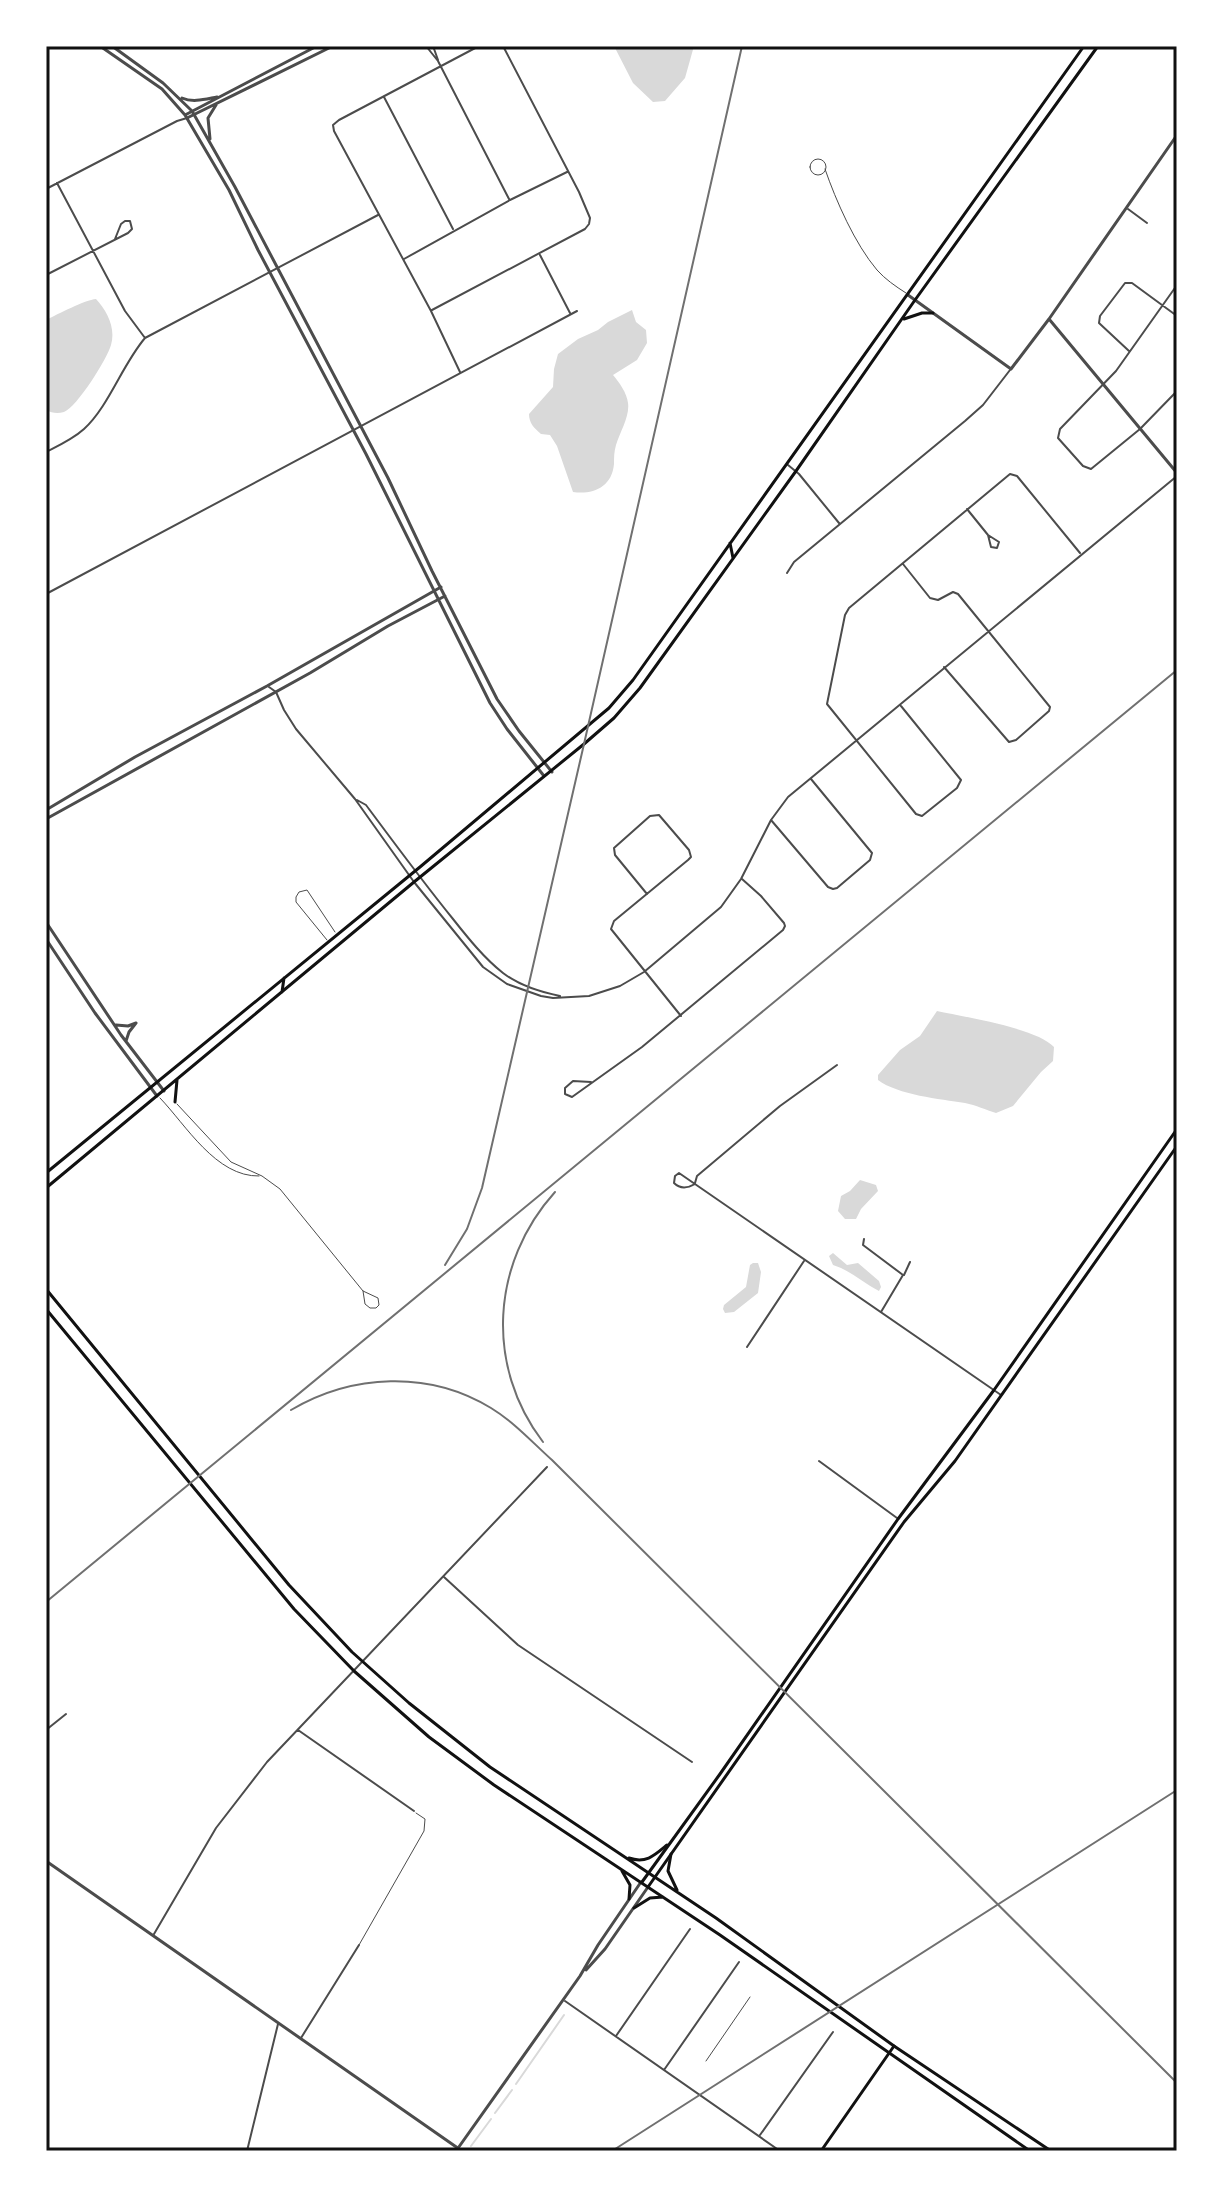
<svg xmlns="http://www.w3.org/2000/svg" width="1223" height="2197" font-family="'Fira Sans Condensed',sans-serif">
<rect width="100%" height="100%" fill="#fff"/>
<path fill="#d9d9d9" d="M614,46H694L685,78L665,101L653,102L633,83Z
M96,299C107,311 116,328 111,345C107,359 77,407 64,412C57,414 52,413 46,410V320C58,314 85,300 96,299Z
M632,310L636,322L646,330L647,343L637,360L613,375C619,382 627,393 628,403C630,416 620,432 616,445C614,452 614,457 614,464C612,487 593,495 573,492L557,446L550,435L541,434C534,428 529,423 529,414L553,387L554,369L558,354L578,339L598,330L608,322Z
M937,1011C964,1017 1037,1028 1054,1047L1053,1061L1041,1072L1013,1106L996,1113C986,1110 976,1105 965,1103C940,1099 898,1095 878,1080V1075L900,1050L920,1036Z
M860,1180L876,1185L878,1191L861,1209L856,1219H845L838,1211L841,1196L850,1191Z
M833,1253L847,1265L858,1263L879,1281L881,1287L879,1291C863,1283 850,1270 833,1265L829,1256Z
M753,1263H758L761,1272L758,1293L734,1312L725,1313L723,1309L724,1305L746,1287L750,1265Z"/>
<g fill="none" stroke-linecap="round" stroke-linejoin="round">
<path stroke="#d9d9d9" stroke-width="2" d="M516,2084L564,2015
M495,2113L512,2090
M471,2146L491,2119"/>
<path stroke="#4c4c4c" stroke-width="1" d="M810 167a8 8 0 1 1 16 0a8 8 0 1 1-16 0Z
M825,169C836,201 855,244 877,270C885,279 895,286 906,293
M327,940L296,902V897L299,892L307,890L335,932
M160,1098C186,1125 216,1177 259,1176
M177,1104L231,1162L262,1176L280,1189L363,1291L378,1298L379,1305L376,1308H370L365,1304L363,1291
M359,1945L424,1831L425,1819L416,1813
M706,2061L750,1997"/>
<path stroke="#4c4c4c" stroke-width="2" d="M426,46L438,61L509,199
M433,46L438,60
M384,97L453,229
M57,183L125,311L145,338
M46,189L177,121L187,118
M1128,209L1147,223
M540,255L570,313
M404,259L510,200L567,172
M46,275L128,233L132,229L130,221H125L121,224L115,239
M1177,285L1116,371L1060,429L1058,438L1083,466L1091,469L1140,429L1177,391
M432,310L585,229L589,224L590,218L579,192L503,46
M1129,351L1099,323L1100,316L1125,283H1132L1177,316
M460,372L431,311L334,131L333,125L339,120L479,46
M46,452C60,445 73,439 84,429C109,406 122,365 145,338L378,215
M788,465L799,474L839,523
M967,509L988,535L999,542L997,548L991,547L988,535
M903,564L930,598L938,600L953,592L958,594L1050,707L1049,711L1016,740L1009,742L944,667
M787,573L794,562L965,421L983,405L1010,370
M46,594L577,311
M269,687L276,692L284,710L296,729L355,799L414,882L483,967L507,984L541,996L553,998L589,996L620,986L644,972L721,907L741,879L771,820L788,797L1177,476
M901,706L961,780L957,788L922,816L916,814L827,704L845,615L849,608L1010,474L1017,476L1080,553
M357,800L366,805C395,844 423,882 453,919C468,938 484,958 503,973C520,986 540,992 560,996
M771,820L828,887L833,889L837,888L870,860L872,853L811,779
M647,894L615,855L614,848L650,816L659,815L689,850L691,857L688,860L614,921L611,929L681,1016
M591,1082L573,1081L565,1088V1094L572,1097L642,1047L783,930L785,926L784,923L761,896L742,879
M695,1183L697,1176L780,1106L837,1065
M695,1184C688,1188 680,1189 674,1183L675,1176L679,1173L1001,1395
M864,1239L863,1245L903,1275L881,1312
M904,1275L910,1262
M747,1347L804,1261
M819,1461L897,1518
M444,1577L518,1645L692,1762
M46,1730L66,1714
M298,1730L414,1811
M154,1934L216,1828L267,1762L547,1467
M565,2001L780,2151
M616,2036L690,1929
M301,2038L359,1945
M664,2070L739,1962
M760,2135L833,2032
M247,2151L278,2024"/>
<path stroke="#4c4c4c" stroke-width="3" d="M100,46L162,89L185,115L229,190L258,250L366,454L490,703L507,729L544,776
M112,46L163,83L192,111L235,187L388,478L432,571L497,699L519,731L552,772
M182,98C193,103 206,99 217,97
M185,115L317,46
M187,118L333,46
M210,139L208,118L216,105
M908,295L1011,369L1049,319L1177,135
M1049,319L1177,473
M46,810L135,757L267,686L441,587
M46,819L310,673L388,626L445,596
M46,922L121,1035L164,1091
M46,939L95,1013L157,1096
M116,1025L128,1026L136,1023
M126,1041L129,1032L136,1023
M46,1861L462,2151
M586,1970L605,1949L648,1887
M456,2151L580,1976L598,1945L641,1882"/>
<path stroke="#111" stroke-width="3" d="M904,319L922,313H933
M730,543L733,558
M282,992L284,978
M175,1102L177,1080
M46,1173L420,867L609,708L633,680L1084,46
M46,1188L414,882L584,744L614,718L640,688L796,471L915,300L1098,46
M642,1882L720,1774L898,1519L994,1390L1177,1129
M648,1887L904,1522L955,1461L1177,1146
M821,2151L894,2046"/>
<path stroke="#111" stroke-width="3" d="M46,1289L289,1585L352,1652L409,1703L490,1767L716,1918L894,2046L1051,2151
M46,1309L294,1609L354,1671L429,1737L494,1785L720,1935L1030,2151
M671,1854L668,1871L677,1890
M629,1858C646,1864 655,1855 667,1845
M622,1871L630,1885L629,1899
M634,1908L650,1898L663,1897"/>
<path stroke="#707070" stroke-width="2" d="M445,1265L467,1229L482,1188L584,744L742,46
M291,1410C352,1374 429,1370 491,1408C514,1422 532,1442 552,1460L1177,2083
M543,1442C485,1366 491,1263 555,1192
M46,1602L1177,670
M612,2151L1177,1790"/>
</g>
<rect width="1223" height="2197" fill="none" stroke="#ffffff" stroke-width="96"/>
<rect x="48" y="48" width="1127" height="2101" fill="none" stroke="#111" stroke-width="3"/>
</svg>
